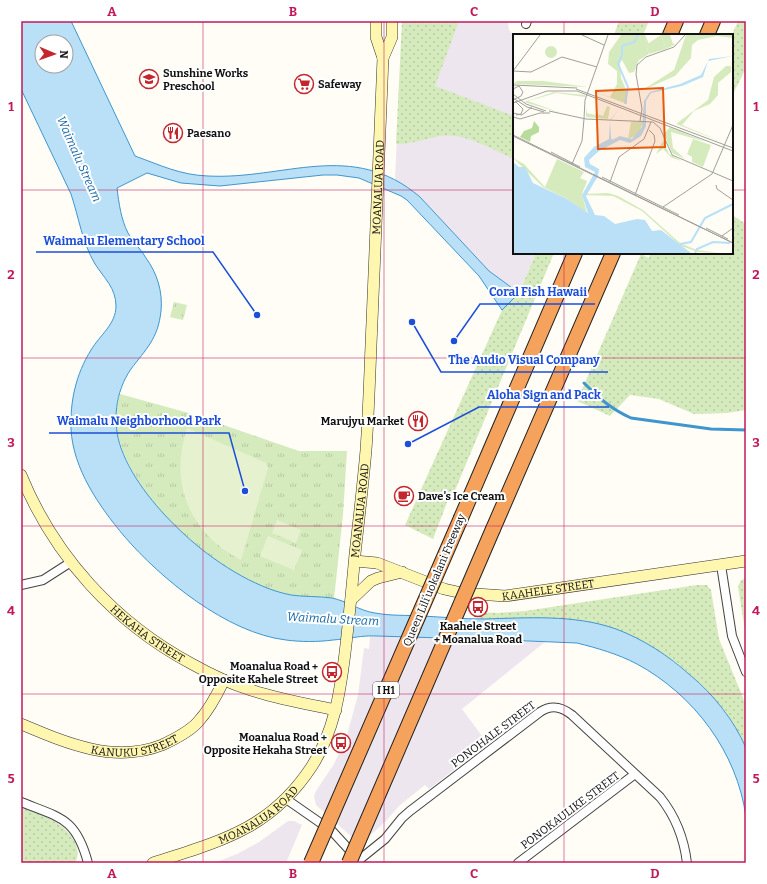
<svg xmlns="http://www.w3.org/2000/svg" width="767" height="884" font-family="Bitter,serif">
<defs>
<pattern id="grass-dots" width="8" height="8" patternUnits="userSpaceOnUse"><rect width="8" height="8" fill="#d5ebbd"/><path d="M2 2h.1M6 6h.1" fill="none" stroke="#b6c8a1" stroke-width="1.8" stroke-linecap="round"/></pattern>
<pattern id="park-tufts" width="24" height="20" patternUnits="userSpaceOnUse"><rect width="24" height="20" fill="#d5ebbd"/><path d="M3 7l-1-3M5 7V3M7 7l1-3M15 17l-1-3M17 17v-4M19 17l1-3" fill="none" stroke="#b6c8a1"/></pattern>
</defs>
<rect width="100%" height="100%" fill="#fffdf5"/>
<path fill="#eee6ef" d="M425,21H506L508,22L509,30L514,36V253H536L519,293L489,271L420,197L395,180L399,93Z
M370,636L545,642L462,709L488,744L429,789L425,785L400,805L385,822L365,840L353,838L316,805L314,796L316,791L334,764L347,735L358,695L364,648L369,649Z
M288,821H294L302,825L286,863H214L237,854L259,842Z"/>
<path fill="url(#grass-dots)" d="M402,21H459L435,86L514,116V159C491,149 465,132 440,136C425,139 412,144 396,144Z
M619,21H649L643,35H614Z
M738,21H746V68L732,96V35Z
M732,215L746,224V410L727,413L694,414L659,399L630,395L610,416L577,401L641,254L649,258L650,253H732Z
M536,253H554L451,500H448L433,539L405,525L502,310L519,293Z
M746,578V636L738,587L741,580Z
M697,585H707L711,590L719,639L746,705V747L726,712L703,686L677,663L649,645L581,621L546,618L479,619L482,612L497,613L525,611Z
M21,807C41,815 64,821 75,842C78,849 79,856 75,863H21Z"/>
<path fill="url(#park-tufts)" d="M174,302L187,305L183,320L170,317Z
M120,394L192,414L299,451H347L343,515L334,599C313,597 291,597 271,590C215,567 163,525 133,472C126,458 119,445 117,430C115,418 117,405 120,394Z"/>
<path fill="#e6f2cf" d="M187,428L266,463L268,468L241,560C189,533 169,483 187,428Z
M277,520L301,530L296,543L272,533Z
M268,536L302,550L294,570L260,556Z"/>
<path fill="#b9e0f7" stroke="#3f96cf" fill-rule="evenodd" d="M21,21H71L135,156C160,165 180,175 208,176C284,180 352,139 420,197L489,271L519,293L502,310L479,276L407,200L401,196L359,178L337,175H323L220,186L181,183L147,173L117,188C119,204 121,219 128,233C133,242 141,249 146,258C157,273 163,292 161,311C158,339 146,349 131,369C115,392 112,423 121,448C133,481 159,511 185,535C212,560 254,588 291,595C304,597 318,596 332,598C347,601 360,611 375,613C391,616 407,615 422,616C442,617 463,619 483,619C527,618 574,614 616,629C643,639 669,656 690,675C713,694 734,720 746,748V817C737,752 694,695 637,664C618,654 597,648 577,643C510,640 443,638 377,636C362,635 348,639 333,640C318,642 301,642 286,640C227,633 161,579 124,536C99,506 73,469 71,429C70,401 76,374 91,350C100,335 116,324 116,306C116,288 104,278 95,264C82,242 79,218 71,194L21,89ZM42,42H66V66H42Z"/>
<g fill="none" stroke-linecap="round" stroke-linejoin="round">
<path stroke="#3f96cf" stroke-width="3" d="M584,383C599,398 611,409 631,418L711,429L746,430"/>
<g stroke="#444" stroke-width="10">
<path id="street" d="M526,24L527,21
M721,565L732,636L746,672
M21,585L43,580L71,562
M286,799L332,831L354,855
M21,802C61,818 76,818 88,863
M359,860L385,839L402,818L410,811L540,712C552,704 562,707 572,715L660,797C676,817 684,838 687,863
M518,863L635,774"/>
</g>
<g stroke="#333" stroke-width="12">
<g id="secondary">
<path d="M376,21V37L383,58"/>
<path id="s1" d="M21,475C54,556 115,623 192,664C210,674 228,683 248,689C277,699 307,704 336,710"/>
<path id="s2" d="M355,561L377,563L444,589L462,593L505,596L746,561"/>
<path d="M351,600L371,581L378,578L402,572"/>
<path id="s3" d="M21,724C66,743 114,764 162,745C175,739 189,732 198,722C209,710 217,695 224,680"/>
<path id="s4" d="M153,863C221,841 271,829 312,766C334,732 340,693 345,653C349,620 352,587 355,554C359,519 363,484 366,450C369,407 370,365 372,322C376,234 380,146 383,58L392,37V21"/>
</g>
</g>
<g stroke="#222" stroke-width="16">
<path id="highway" d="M670,35L676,21
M707,35L713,21
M461,518L575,253
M493,529L613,253"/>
</g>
<use href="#street" stroke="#fff" stroke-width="8"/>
<use href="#secondary" stroke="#fff6b0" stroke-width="11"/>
<use href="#highway" stroke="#f5a25d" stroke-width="14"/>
<g stroke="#222" stroke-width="16" stroke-linecap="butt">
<path id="highway-bridge" d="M311,863L461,518
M349,863L493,529"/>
</g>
<use href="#highway-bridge" stroke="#f5a25d" stroke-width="14"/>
</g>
<path fill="none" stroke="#c2185b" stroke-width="1" stroke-opacity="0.55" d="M203,21V863M384,21V863M564,21V35M21,190H514M732,190H746M564,253V863M21,358H746M21,526H746M21,694H746"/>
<defs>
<g id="school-ring" transform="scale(1)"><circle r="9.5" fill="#fff" stroke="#c4262e" stroke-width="1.5"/><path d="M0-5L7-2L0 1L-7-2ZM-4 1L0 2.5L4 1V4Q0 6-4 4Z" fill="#c4262e"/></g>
<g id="supermarket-ring" transform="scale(1)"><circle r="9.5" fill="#fff" stroke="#c4262e" stroke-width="1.5"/><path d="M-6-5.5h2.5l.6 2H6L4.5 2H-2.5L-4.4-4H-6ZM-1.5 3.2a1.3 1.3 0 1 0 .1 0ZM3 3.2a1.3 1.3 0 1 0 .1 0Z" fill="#c4262e"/></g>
<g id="restaurant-ring" transform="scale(1)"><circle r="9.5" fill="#fff" stroke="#c4262e" stroke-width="1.5"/><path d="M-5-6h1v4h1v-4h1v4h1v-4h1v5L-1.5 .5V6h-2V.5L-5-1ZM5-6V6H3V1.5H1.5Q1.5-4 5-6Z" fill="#c4262e"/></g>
<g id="cafe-ring" transform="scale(1)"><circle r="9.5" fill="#fff" stroke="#c4262e" stroke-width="1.5"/><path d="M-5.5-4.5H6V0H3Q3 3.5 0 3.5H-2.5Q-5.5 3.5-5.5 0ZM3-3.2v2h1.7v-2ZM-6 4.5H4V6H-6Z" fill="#c4262e"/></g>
<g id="bus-ring" transform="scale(1)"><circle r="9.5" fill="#fff" stroke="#c4262e" stroke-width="1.5"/><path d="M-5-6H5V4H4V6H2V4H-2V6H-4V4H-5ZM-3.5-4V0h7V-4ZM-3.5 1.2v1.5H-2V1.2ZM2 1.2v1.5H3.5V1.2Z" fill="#c4262e"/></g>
</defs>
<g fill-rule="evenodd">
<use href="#school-ring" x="149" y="79"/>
<use href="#supermarket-ring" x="304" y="84"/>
<use href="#restaurant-ring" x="173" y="133"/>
<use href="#restaurant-ring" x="418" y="421"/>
<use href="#cafe-ring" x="404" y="496"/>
<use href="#bus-ring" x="478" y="607"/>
<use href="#bus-ring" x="332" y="672"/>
<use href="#bus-ring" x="341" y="743"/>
</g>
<g text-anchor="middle" stroke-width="4" stroke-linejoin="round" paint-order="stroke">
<rect fill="#fff" stroke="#585858" stroke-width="1" x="373" y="682" width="26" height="16" rx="3"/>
<g font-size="10" font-weight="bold" fill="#111">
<text x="386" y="694">I H1</text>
</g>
<g font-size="11" font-weight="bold" fill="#111" stroke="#fff" text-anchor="start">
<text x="163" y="77">Sunshine Works<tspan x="163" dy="13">Preschool</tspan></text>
<text x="318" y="88">Safeway</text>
<text x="187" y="137">Paesano</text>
<text x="404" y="425" text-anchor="end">Marujyu Market</text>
<text x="418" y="500">Dave's Ice Cream</text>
<text x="478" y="630" text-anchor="middle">Kaahele Street<tspan x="478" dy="13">+ Moanalua Road</tspan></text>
<text x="318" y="670" text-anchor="end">Moanalua Road +<tspan x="318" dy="13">Opposite Kahele Street</tspan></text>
<text x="327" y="741" text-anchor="end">Moanalua Road +<tspan x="327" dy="13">Opposite Hekaha Street</tspan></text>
</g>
<g font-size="11" fill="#111" stroke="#fff">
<text dy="4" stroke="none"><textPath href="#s4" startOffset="777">MOANALUA ROAD</textPath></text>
<text dy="4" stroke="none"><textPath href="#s4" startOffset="453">MOANALUA ROAD</textPath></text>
<text transform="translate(434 580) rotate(-67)" y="4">Queen Liliʻuokalani Freeway</text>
<text dy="4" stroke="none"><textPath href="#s2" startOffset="199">KAAHELE STREET</textPath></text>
<text dy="4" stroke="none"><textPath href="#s1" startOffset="206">HEKAHA STREET</textPath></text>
<text transform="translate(493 734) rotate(-37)" y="4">PONOHALE STREET</text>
<text dy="4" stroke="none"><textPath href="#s3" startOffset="119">KANUKU STREET</textPath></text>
<text transform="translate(570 810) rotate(-37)" y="4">PONOKAULIKE STREET</text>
<text dy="4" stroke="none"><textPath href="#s4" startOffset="117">MOANALUA ROAD</textPath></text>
</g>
<g font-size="12" font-style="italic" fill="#1768a6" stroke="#fff">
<text transform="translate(79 159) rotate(66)" y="4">Waimalu Stream</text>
<text transform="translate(333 619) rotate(3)" y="4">Waimalu Stream</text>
</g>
</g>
<g transform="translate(513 34)">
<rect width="220" height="220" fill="#fffdf5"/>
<path d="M108,1H132L136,10L133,11L136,20L126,26L121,38L116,39L109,26L107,29L108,44L114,58V70L77,56L97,63L104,50V37L95,30L96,18ZM148,1H159H157L160,10H163L153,15ZM173,1H220V4L204,2L185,6L179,11L178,24L162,42L128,57L161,36ZM213,32H218V38L205,49V61L197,70L181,77L169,91L212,109L163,90L195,66L201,43ZM4,47H30L75,53L0,50ZM41,58L72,61V63L43,59L15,67L48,79L11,68ZM94,72L97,73L95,85L73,83V73L74,79L82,81L85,76L84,80L90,82ZM157,93L193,108L158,98L160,114L172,125L159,119L151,100ZM150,107L156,120L169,127L159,124L150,115L143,120Z" fill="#d5ebbd"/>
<path d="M21,87L26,93V98L18,102L17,108L7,103L11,97L19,94Z" fill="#b9dc9c"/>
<path d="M148,1L153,15L136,20L133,11ZM32 18a6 6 0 1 1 12 0a6 6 0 1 1-12 0ZM118,88H130L129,91L125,101L115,105ZM180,105L198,111L190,133L179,128V123L174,120ZM0,124L11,130L32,153L44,125L71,138L67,144L74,147L69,160L95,159L105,162L130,176L167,209L184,216L206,219L185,218L168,212L129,177L100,162L69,161L74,179L54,165L30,153Z" fill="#d5ebbd"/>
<path d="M220,22L195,27L190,43L169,52L138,59L133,67V92L128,102L117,109L107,106L86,117L76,126L77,130L86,135L85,142L73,162L82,181L91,182L102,190L124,185L132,186L139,197L148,196L178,219H0V128L6,133H12L20,149L54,165L75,179L69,161L82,138L72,133L71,124L81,113L96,105L97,86L106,75L97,87L98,104L99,106L107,102L119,105L129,93L131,67L137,58L167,50L188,41L196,25Z" fill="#b9e0f7"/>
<path fill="none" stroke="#b9e0f7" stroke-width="2" d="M112,70L115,53L105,30L109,21V12L121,8L125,1M167,210L178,208L192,184L220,170M182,219L184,215L200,208L217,209"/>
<path fill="none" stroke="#a09f9a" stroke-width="1" d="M69,1L91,11M0,37L18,38L49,23L84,33M0,37L27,1M0,51L64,54M0,55L6,52L10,58L8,62L0,66M63,55L220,114M0,60L13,70L33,77M0,64L14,73L31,78M2,67L10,75L8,80L3,81M0,69L34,57H64L220,117M36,77L73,85L140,88L147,94L159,121L220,147M0,79L9,81L19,73M0,83L7,85L27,79H37M71,85L72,66L95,1M127,87L129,75L123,40L124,31L133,23L161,13L172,1M0,101L220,209M0,102L220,209M38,118L67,133M59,130L69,107L71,85M89,143L166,181M97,148L106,123L131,105L138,88M203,151L204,155L220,166M122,161L142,107L141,101L136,96M150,173L199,140L220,91M193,194L215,205M209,202L220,194"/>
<path fill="#e8590c" fill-opacity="0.15" stroke="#e8590c" stroke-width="2" d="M150,54L152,113L85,115L83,57Z"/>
<rect width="220" height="220" fill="none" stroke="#111" stroke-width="2"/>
</g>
<path fill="none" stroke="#1d4ed8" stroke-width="1.5" d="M257 315L213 252H36M454 341L480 304H595M412 322L441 372H608M408 444L479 407H609M245 491L229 433H49"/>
<g fill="#1d4ed8" stroke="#fff" stroke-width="1.5">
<circle cx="257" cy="315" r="4"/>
<circle cx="454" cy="341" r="4"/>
<circle cx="412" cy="322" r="4"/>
<circle cx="408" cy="444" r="4"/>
<circle cx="245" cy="491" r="4"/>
</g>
<g font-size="12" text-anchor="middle" font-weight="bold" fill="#1d4ed8" stroke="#fff" stroke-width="4" stroke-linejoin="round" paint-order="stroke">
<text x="124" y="245">Waimalu Elementary School</text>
<text x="538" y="296">Coral Fish Hawaii</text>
<text x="524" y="364">The Audio Visual Company</text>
<text x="544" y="399">Aloha Sign and Pack</text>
<text x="139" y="425">Waimalu Neighborhood Park</text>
</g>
<rect width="767" height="884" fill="none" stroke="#ffffff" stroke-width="44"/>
<g transform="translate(54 54) rotate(92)"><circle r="19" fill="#ffffff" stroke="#a0a0a0"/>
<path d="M0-3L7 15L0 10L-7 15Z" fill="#c4262e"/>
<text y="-6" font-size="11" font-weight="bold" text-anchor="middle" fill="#111111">N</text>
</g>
<rect x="22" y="22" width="723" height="840" fill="none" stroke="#c2185b" stroke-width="1.5"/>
<g font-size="13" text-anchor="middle" font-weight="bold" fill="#c2185b">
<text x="112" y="16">A</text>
<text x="293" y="16">B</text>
<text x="474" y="16">C</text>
<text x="655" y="16">D</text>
<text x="11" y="111">1</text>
<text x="756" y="111">1</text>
<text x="11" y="279">2</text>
<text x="756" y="279">2</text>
<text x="11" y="447">3</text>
<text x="756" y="447">3</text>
<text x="11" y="615">4</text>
<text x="756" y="615">4</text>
<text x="11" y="783">5</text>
<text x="756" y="783">5</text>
<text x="112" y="878">A</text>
<text x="293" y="878">B</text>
<text x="474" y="878">C</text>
<text x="655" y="878">D</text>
</g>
</svg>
